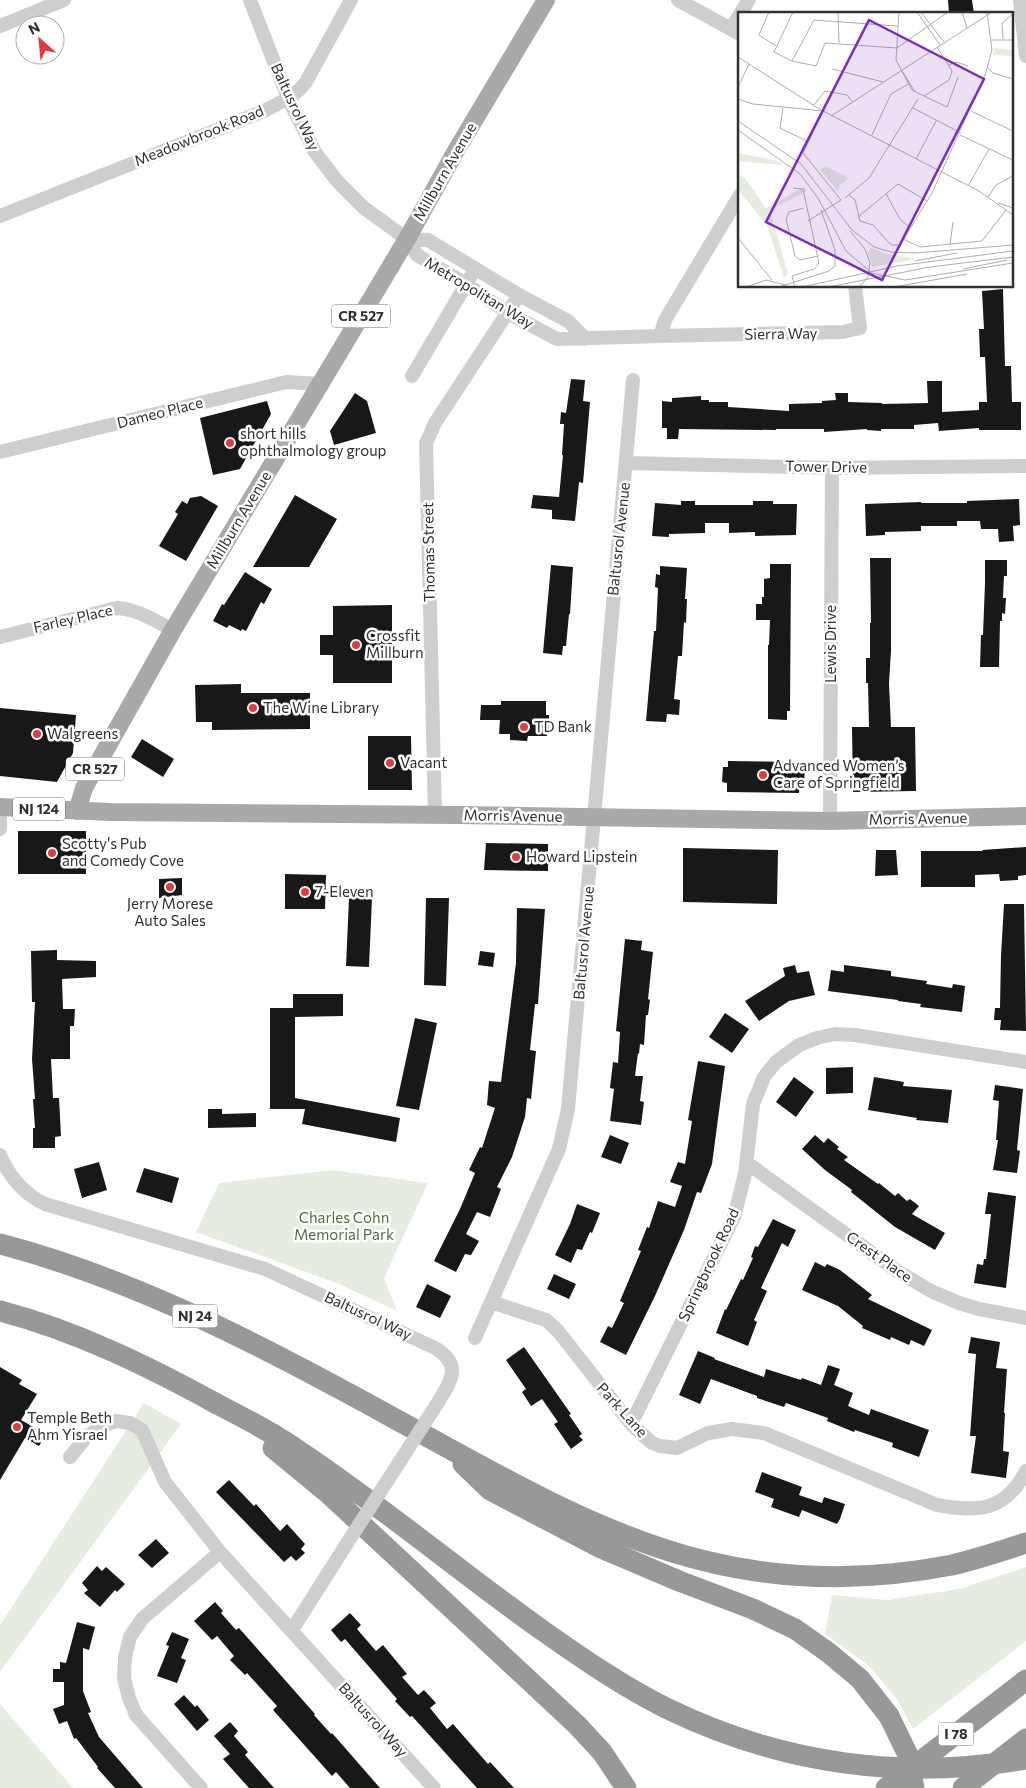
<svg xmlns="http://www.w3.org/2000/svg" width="1026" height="1788" font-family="Commissioner,sans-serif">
<rect width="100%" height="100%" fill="#fff"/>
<path fill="#e6ede0" d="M333,1170L428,1183L384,1278L397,1311L339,1284L196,1232L219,1183Z
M144,1403L181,1424L0,1672V1625Z
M1026,1567V1641L913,1729L897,1699L868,1665L825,1634L832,1595L887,1600L959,1589Z
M0,1704L73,1788H0Z"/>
<path fill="#181818" d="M948,0H972L974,14H949Z
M1003,289L1005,366H1011L1012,402H1021V430H979V428L939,431L938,423L914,425V429H881V431L867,430V429L824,432V429H776V430L679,429L678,439H667V428H662V401L672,402V398L701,396V400H709V402H728V407L789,411V404L822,403V401L836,400L835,393H848V402L882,403V404L928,403L927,381H942V412L979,410V402H987L985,357H980L979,329H984L982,291Z
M571,379L585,380L583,401L590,402L583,483L579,482L575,521L552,519V510L531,508L533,495L559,497L563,455H562L564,424H560L561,412L566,413Z
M355,393L367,401L376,433L334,445L330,431Z
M267,401L271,414L240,469L213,475L200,418Z
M295,495L337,519L309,567H253Z
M201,496L218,506L186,561L159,546L178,514L175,512L182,501L187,504L190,498Z
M1019,499L1020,525L1013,526L1014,541L999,542L998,529H981L980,521H957V526H921V531L885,532V535L866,536L865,504L921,502V503H967V501Z
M681,501H695V505H753V501H773V504H797L796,535L755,536V532L729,533V523H705V533L669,534V537L652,536L655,503L681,505Z
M870,558H891V651L889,683L891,727H915L916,791L853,792L852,727H869L868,683H866V658H870V623H871Z
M985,560H1007V576H1004L1003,598H1006L1005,614L1002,613V621H1000L999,667H980L981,635H983L985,583Z
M770,564H791L790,711H787V720L768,719V645H769L770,620H756V604H762V597H764V579L770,578Z
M551,565L573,567L570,614H569L566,646H563L562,655L543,653Z
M660,566L687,568L685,599H687L686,623L684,622L682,656H678L674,699L680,700L679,715L667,714L666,722L646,721L654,631H656L658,588L655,587L656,574L660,575Z
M245,572L272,589L264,604L261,602L246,631L242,629L241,631L229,625L227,628L213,621L222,604L224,605Z
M392,605V683H333V655H320V635H333V606Z
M241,684V693H310V729L212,730V722H196L195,685Z
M501,701H546V715H549V733H547V736H528L527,741L510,740V734H499L500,720H480L481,705H501Z
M0,708L76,715L73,753L57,782L0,776Z
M368,736H411L412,790H368Z
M142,739L174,759L163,777L131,757Z
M728,761L800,762V768H805L804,783L800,784L799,793L727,792V783L722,782L723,767H728Z
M18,831H86V874H18Z
M486,843L548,844V871L484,870Z
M1026,847V875L1018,876V880L1000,881L999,874L975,875V887H921V851H983L982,850Z
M683,848L778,850L777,904L683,902Z
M876,850H896L898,875L875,876Z
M285,874L326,875L325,909H285Z
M182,878V895L159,898V879Z
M349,898H372L369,967L346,966Z
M426,898H449L446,986L424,985Z
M1004,904H1024L1026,1031L1000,1030L1001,1020H994L995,1008H1000L1001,955Z
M517,908L545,909L538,1004H535L530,1050L536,1051L531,1099L527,1098L525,1117L512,1157L497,1187L501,1189L490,1217L477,1212L466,1234L479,1241L471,1255L465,1254L456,1272L434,1261L460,1209L475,1173L469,1170L480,1147L482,1148L495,1108L487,1105L489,1081L501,1082L516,963Z
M625,939L642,941L641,950L653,952L648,999L650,1000L648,1015H646L644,1045L640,1044L639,1054L638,1053L635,1076H643L640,1101L644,1102L641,1125L610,1121L614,1089L610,1088L613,1062L618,1063L620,1032L616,1031Z
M57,950V960L96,961V977L62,979L63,1009H75L74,1026H70V1059H51L53,1098H59L61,1136L55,1137V1148H33V1128H35L33,1099H35L32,1059L35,1002H32L31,951Z
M480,951L495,953L493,967L478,965Z
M795,965L797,973L809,971L815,995L789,1001L759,1021L745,1001L785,976L783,968Z
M844,965L891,971V976L927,981L926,984L952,988L953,984L965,986L962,1012L920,1007L921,1004L898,1001V1000L828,991L831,970L844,972Z
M293,994H343V1016L295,1017V1098L400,1118L396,1142L302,1124L305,1109H270V1008H293Z
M725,1013L749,1029L732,1053L709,1037Z
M415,1018L437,1023L419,1110L396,1106Z
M698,1061L725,1066L712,1164L701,1193L697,1192L684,1230L655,1296L626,1355L600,1342L608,1326L612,1328L624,1303L620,1301L641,1251L638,1250L647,1227L649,1228L658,1201L675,1207L682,1186L670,1182L678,1162L685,1164L692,1121L688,1120Z
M853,1067V1093L826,1094V1068Z
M794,1077L814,1092L796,1117L776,1102Z
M874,1077L904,1082L903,1086L952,1090L948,1123L916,1120L917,1118L868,1110Z
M995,1085L1023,1089L1017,1150L1020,1151L1017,1173L993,1170L998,1140H996L999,1101L993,1100Z
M208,1109H222V1114L256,1113V1127L208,1128Z
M610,1135L629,1143L621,1164L601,1157Z
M815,1135L824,1143L828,1138L839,1147L837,1149L848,1157L844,1160L878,1184L879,1183L895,1196L898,1193L907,1201L910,1199L919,1206L912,1214L945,1233L935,1250L895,1227L851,1192L852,1190L825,1170L802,1149Z
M99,1162L107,1190L82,1198L74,1169Z
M144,1168L179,1178L172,1203L136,1192Z
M988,1192L1016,1196L1006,1288L974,1283L977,1264L983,1265L984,1259H986L991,1214H985Z
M577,1204L600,1213L592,1233L590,1232L582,1250L577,1249L571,1263L555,1255L570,1224Z
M773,1219L796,1230L788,1247L782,1243L761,1288L767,1291L754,1320L757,1322L748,1346L716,1333L725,1309L726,1310L741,1279L743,1280L753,1258L751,1257L755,1246L758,1247Z
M815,1262L825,1267L827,1264L840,1270L872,1295L868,1299L932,1330L924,1346L911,1340L909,1345L891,1337L890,1340L862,1328L863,1326L838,1306L802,1290Z
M554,1274L576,1284L569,1299L547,1289Z
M427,1284L451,1296L440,1318L416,1307Z
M971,1337L1000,1342L996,1368L1007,1369L1004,1413H1005L1003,1451L1009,1452L1006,1478L971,1473L976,1436H970L976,1354L968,1353Z
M524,1347L571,1414L569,1415L582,1434L579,1436L583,1440L571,1449L554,1424L558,1422L542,1399L531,1406L522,1392L526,1389L506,1360Z
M698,1351L715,1358L714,1359L764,1377L766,1369L801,1380L802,1378L821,1385L828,1365L840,1369L834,1385L853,1393L848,1406L869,1415L871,1409L929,1430L919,1457L892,1447L893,1443L855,1430L854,1432L827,1421L828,1418L786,1403L784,1407L757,1398V1396L711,1379L700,1404L679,1395Z
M0,1367L22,1380L19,1384L37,1394L21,1420L46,1434L39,1446L25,1438L0,1480Z
M762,1472L802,1487L799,1495L822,1503L824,1497L845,1504L840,1519L837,1524L802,1510L799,1517L771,1507L774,1499L755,1492Z
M229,1480L254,1506L256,1504L280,1531L287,1524L305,1544L301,1549L305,1553L296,1561L291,1556L284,1562L216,1492Z
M156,1539L169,1553L152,1568L138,1555Z
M97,1566L102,1571L106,1567L125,1584L117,1592L115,1590L100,1607L84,1593L88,1590L82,1583Z
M215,1602L223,1611L221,1613L236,1630L239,1628L315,1714L314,1715L331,1734L332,1733L380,1788H350L336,1772L332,1776L273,1710L277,1706L247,1673L245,1675L230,1660L234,1656L217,1636L212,1640L194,1621Z
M350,1613L361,1625L357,1629L376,1651L383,1645L407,1674L402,1677L418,1695L424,1690L436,1703L430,1708L447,1729L453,1724L488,1764L490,1762L514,1788H477L412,1716L410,1717L395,1701L397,1699L345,1639L341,1642L331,1630Z
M77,1622L95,1627L89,1650L83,1648V1691L91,1712L88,1713L99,1737L143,1788H115L97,1768L98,1767L76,1738L74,1739L67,1721L59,1724L53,1709L64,1705V1682H53V1669H60V1662L66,1663Z
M172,1632L189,1639L181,1658L186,1660L177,1683L157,1676L169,1646L166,1645Z
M184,1695L195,1707L197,1705L209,1720L197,1731L174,1704Z
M230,1722L238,1731L234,1736L248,1752L245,1755L274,1788H249L223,1759L230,1754L214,1736Z"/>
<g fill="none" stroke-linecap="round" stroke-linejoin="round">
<path stroke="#cecece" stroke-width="14" d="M250,0L288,98L315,152L338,182L364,208L407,239L417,255L466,284L508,313L557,339L660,336L665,320L740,195
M678,0L740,34
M1020,0L1026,56
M740,14L749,0
M0,26L64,0
M731,29L740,14
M0,216L264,111C279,103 296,96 306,82L351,0
M407,239L428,240L519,295L568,321L586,339
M660,336L843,332L860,328L855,286
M412,376L471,276
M0,452L286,382L321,384
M627,463L832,468L1026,466
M0,637L117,608C137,609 155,621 173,630
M435,814L426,443L435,423L519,295
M830,821L832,468
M0,829V807
M0,1155C9,1176 24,1194 45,1204L265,1269L435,1348C465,1366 449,1384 435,1407
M747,1163L897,1271L931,1291L959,1303L979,1309L1026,1318
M491,1302L546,1320L558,1331L631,1424L652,1443L660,1446L677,1448L708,1433L732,1429L764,1433L937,1505C977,1512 1005,1512 1026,1471
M475,1338L559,1149L568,1109L633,380
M631,1424L734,1217L745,1174L753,1104L764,1077L776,1062L799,1045L817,1038L835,1034L855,1035L1026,1062
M70,1457L87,1436L107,1424L116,1421L130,1423L142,1430L165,1482L220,1552L434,1788
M292,1630L344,1548
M201,1788L136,1715L129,1698L124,1678L125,1657L130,1637L142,1619L220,1552"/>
<path stroke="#a9a9a9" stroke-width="18" d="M0,807L110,812L457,815L830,821L1026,816
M77,811L84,788L173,630L407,239L457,149L546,0"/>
<path stroke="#989898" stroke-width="21" d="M0,1244C141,1281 272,1351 399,1421C494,1473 598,1535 705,1561C786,1581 870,1581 952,1565C977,1559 1002,1551 1026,1543
M0,1311C76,1331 148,1366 217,1404C246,1419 275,1434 302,1453C384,1508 459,1571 539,1628C580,1657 622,1686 666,1708C781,1764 900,1781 1026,1759
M273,1448L330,1495L577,1725L602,1752L626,1788
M463,1464L490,1490L599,1547L679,1581L753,1609L795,1629L829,1653L860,1679L889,1716"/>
<path stroke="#cecece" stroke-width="14" d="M344,1548L435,1407"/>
<path stroke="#989898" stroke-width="21" d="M889,1716L907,1753L914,1788
M886,1788L1026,1680
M963,1788L1026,1739"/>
</g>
<g fill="#e03c40" stroke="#fff" stroke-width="2">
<circle cx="230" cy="443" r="5"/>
<circle cx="356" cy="645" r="5"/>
<circle cx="253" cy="708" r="5"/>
<circle cx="524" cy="727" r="5"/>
<circle cx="37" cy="734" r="5"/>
<circle cx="390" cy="763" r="5"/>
<circle cx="763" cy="775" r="5"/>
<circle cx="52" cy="853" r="5"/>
<circle cx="516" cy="857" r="5"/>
<circle cx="170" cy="887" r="5"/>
<circle cx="305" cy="892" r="5"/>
<circle cx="17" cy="1427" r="5"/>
</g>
<g text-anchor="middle" stroke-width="5" stroke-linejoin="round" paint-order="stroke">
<g fill="#fff" stroke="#6f6f6f" stroke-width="1">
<rect x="332" y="304.5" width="58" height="23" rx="4"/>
<rect x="66" y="757.5" width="58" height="23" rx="4"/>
<rect x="13" y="797.5" width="52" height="23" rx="4"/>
<rect x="172.5" y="1304.5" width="45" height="23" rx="4"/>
<rect x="938.5" y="1722.5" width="35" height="23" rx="4"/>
</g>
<g font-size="14" font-weight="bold" fill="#313131">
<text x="361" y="321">CR 527</text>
<text x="95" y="774">CR 527</text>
<text x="39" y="814">NJ 124</text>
<text x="195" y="1321">NJ 24</text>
<text x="956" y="1739">I 78</text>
</g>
<g font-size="15" fill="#313131" stroke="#fff">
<text transform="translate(295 107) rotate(65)" y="5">Baltusrol Way</text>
<text transform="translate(199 136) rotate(-22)" y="5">Meadowbrook Road</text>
<text transform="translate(445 172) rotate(-60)" y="5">Millburn Avenue</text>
<text transform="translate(479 293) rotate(31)" y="5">Metropolitan Way</text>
<text transform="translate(781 334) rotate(-1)" y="5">Sierra Way</text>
<text transform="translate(160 413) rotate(-14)" y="5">Dameo Place</text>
<text transform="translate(826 467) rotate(1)" y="5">Tower Drive</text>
<text transform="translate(239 520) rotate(-59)" y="5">Millburn Avenue</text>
<text transform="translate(619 539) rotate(-84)" y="5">Baltusrol Avenue</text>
<text transform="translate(429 552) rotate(-91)" y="5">Thomas Street</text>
<text transform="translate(73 619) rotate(-13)" y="5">Farley Place</text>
<text transform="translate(831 644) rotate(-90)" y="5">Lewis Drive</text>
<text transform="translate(513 816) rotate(1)" y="5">Morris Avenue</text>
<text transform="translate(918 819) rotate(-1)" y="5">Morris Avenue</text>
<text transform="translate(584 943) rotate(-85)" y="5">Baltusrol Avenue</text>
<text transform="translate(879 1257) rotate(35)" y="5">Crest Place</text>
<text transform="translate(709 1265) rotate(-65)" y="5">Springbrook Road</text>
<text transform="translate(368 1316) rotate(25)" y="5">Baltusrol Way</text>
<text transform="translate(622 1410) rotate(48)" y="5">Park Lane</text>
<text transform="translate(373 1720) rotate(48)" y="5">Baltusrol Way</text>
</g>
<g font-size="15" fill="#313131" stroke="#fff" text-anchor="start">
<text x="240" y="439">short hills<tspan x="240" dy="17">ophthalmology group</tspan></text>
<text x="366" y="641">Crossfit<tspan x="366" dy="17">Millburn</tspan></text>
<text x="263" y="713">The Wine Library</text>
<text x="534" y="732">TD Bank</text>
<text x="47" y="739">Walgreens</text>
<text x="400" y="768">Vacant</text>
<text x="773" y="771">Advanced Women’s<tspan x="773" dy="17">Care of Springfield</tspan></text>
<text x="62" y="849">Scotty's Pub<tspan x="62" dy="17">and Comedy Cove</tspan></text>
<text x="526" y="862">Howard Lipstein</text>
<text x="315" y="897">7-Eleven</text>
<text x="170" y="909" text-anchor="middle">Jerry Morese<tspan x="170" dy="17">Auto Sales</tspan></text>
<text x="27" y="1423">Temple Beth<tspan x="27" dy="17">Ahm Yisrael</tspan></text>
</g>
<g font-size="15" fill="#526c3f" stroke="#fff">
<text x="344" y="1223">Charles Cohn<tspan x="344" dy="17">Memorial Park</tspan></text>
</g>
</g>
<g transform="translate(738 12)">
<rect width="275" height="275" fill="#fff"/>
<path d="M256,36L275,38V44L255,43ZM0,141L40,149L45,153L0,149ZM87,154L111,166L101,174L100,179L82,158ZM0,162L7,166L28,196L66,175L69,179L32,198L50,262L46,266L29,213L0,178ZM133,236L148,242L179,247L134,255L130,240Z" fill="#e6ede0"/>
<path fill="none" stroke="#adadad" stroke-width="1" d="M31,0L21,23L38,34M55,0L36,40L54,49L78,54L87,31L159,36L210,0M100,0L101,31M161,0L158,48L174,78L186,84L211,68L214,59L199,35M179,0L202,33M183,0L206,30M224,0L229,16M265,27L264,11L275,2M253,28H275M0,45L83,98M54,49L76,8L159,14M211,53L218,50L230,54M250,56L255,61L275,67M94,57L145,70M164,59L177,80M0,75L11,52M186,84L209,95L220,65M0,87L15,92L85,99L241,179L275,203M76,93L87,79L109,83L114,89M45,96L42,116L69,129M175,96L223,121M233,99L275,119M93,104L254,0M0,109L63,152L114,218L136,235L153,240L177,241L275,233M0,118L62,162L80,186L108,239L134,261L167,268L275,251M134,123L153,82L172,71M222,123L275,148M178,147L198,109M230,174L251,137M55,176L65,177L81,251L76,257L54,264L57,275M148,182L162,207L172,216M111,183L117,188L122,209L135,213L153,233H162L194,181L247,63L254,38L249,0M250,185L258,173L275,164M107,186L131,166L180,87M260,191L275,196M66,196L51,200L48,207L57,244L62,248L80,244M120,205L160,172L189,189M70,209L103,188L65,141L85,99M112,219L127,237L132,251L130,265L121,275M0,226L34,268M165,227L182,235L244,229L268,198M212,233L215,210M177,249L219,241M225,257L269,248M8,275L28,268L48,273M41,275L91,259L97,254V238L83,198M64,275L159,254L275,239M90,275L192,255L275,245M156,275L229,262"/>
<path fill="#7b2cbf" fill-opacity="0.15" stroke="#7b2cbf" stroke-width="2.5" d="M131,8L246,67L144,268L28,210Z"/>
<rect width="275" height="275" fill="none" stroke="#313131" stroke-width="2.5"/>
</g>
<g transform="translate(40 40) rotate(333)"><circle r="24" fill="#ffffff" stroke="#adadad"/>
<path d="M0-4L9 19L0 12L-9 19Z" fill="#e03c40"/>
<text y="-8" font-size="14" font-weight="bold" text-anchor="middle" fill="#313131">N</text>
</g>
</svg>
